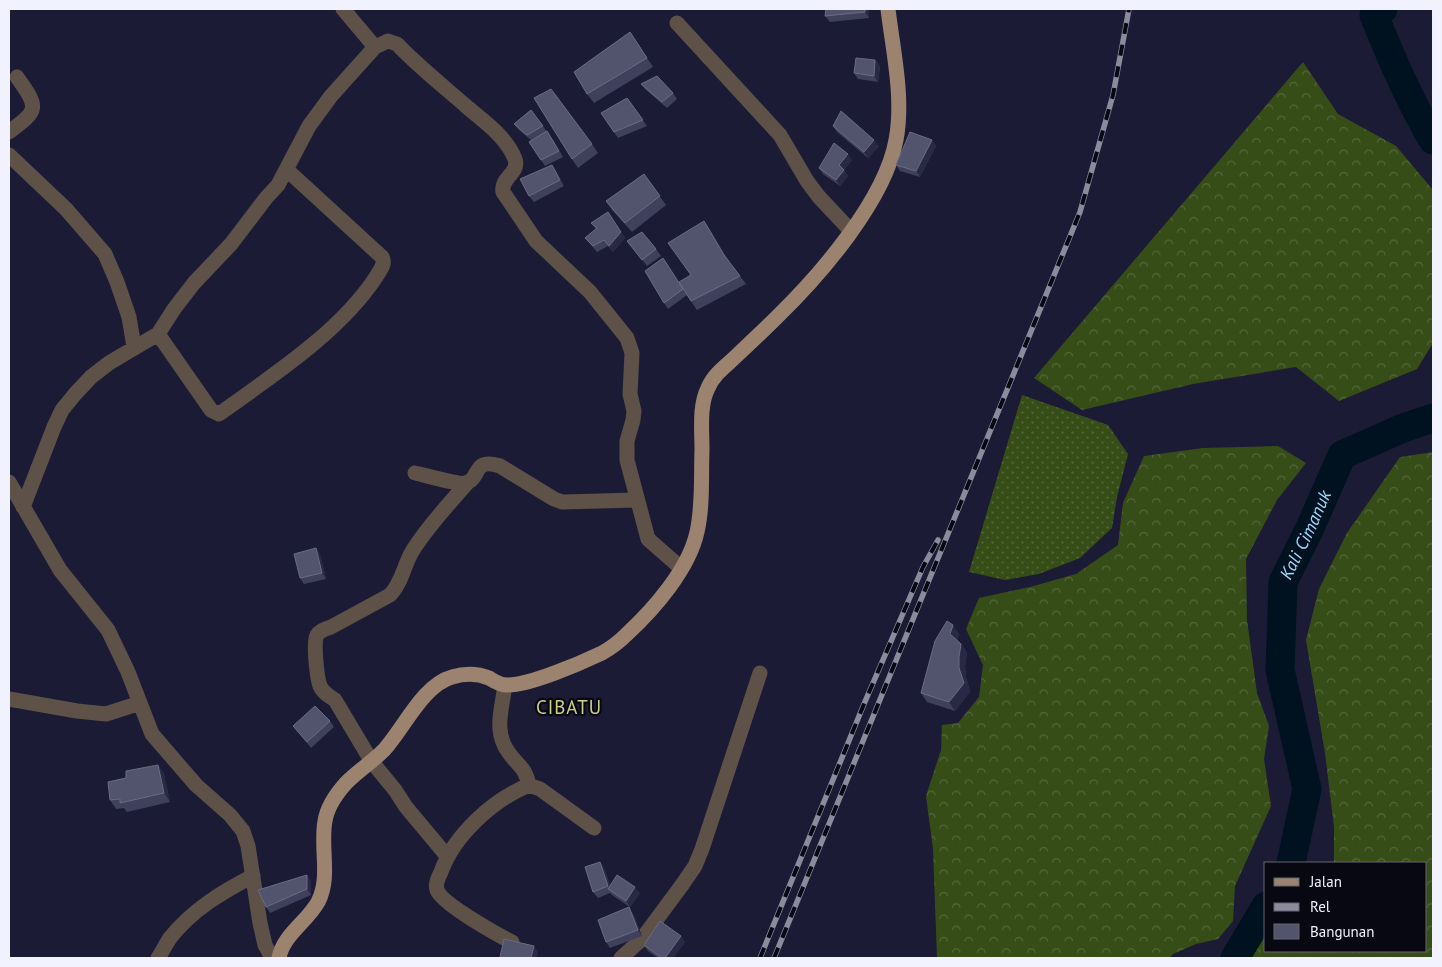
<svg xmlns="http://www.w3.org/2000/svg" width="1442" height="967" font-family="'PT Sans',sans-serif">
<defs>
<pattern id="grass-dots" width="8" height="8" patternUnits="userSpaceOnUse" patternTransform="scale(1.25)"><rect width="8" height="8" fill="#374d17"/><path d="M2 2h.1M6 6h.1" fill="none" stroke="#54673a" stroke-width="1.8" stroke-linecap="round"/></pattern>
<pattern id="forest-crowns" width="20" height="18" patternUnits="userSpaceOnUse" patternTransform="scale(1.25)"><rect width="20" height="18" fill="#374d17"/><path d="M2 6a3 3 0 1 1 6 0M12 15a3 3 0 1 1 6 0" fill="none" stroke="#54673a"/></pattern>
</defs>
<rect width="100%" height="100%" fill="#1c1b36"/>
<path fill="url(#grass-dots)" d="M1022,395L1108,425L1128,454L1117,497L1112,528L1080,558L1039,574L1005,580L969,572Z"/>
<path fill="url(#forest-crowns)" d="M1303,62L1338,114L1396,146L1433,190V343L1417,369L1339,401L1296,367L1193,384L1082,410L1034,378Z
M1278,446L1306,463L1277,500L1246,559L1247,620L1257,693L1269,726L1264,759L1271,806L1235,886L1233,921L1218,939L1196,944L1173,954L1170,958H937L933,849L926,796L941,750L942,725L958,723L979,697L983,665L966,629L979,598L1030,587L1076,574L1118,545L1123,503L1144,456L1203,448Z
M1433,452V958H1232L1266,934V951H1426V863H1334V827L1325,753L1306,640L1319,589L1347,533L1400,457Z"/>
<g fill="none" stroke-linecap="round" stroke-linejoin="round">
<g stroke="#00121f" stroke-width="29">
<path d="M1383,9L1374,15C1391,58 1409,100 1433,140"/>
<path id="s1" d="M1291,863L1307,789L1280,670L1283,582L1309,530L1342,455L1403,428L1433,418"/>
<path d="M1235,958L1266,906"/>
</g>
<path stroke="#5e5148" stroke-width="15" d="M343,9L375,47
M677,23L780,135L807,181L819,197L851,231
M9,132C39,110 39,108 17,77
M9,155L66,209L105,254L117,282L129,317L134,347
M158,334L211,410L219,414C272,376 340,332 376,277C380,270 386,264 382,257L287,170
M415,473C425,475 458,485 465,483C482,479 471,457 500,466L554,499L562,502L637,500
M9,482L60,570L108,630L128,672L152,734L196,785L230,815L243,831L248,846L260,923L265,945L272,958
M23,507L54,427L62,410L75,394L91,377L109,363L158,334L174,309L194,283L231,244L266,198L278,185L309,126L331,96L375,47L388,41L397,44C418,66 443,86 466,106C483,121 506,136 515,159C520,173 500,178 503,192L536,241L590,292L627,338L632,353L630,394L634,411L633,420L627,441V460L648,539L681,568
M505,685C502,709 493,732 509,753C519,767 525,767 529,785
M9,699L77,711L106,714L140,703
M447,856L406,807L395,790L372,762L335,700C329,696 323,693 320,686C317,678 313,643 317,635C320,630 326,629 331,627L390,595C402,583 404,564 413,550C428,526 449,504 467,483
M512,942C498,935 442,904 437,890C435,884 438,878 441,872C454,835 493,800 529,785L540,789L594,828
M158,958C162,952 166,944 170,938C192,910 222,892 253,876
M621,958L642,939L682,885L695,866L702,849L760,673"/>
<path stroke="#9c836f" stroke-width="15" d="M279,958C283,935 307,922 318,902C331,877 320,848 325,821C327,808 337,793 346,783C358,771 372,762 384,750C404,728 423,685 452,677C465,673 477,673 489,678C494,681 500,685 506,685C528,686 581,663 602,653C611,648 619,642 627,634C654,609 689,569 697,532C703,506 701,477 702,450C702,430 699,406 708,388C713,376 723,368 732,360C748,345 763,331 778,316C821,274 885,200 896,140C904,98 893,51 888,9"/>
<g stroke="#8b8b9d" stroke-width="5.5">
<path id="rail" d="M760,958L864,704L923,567L938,540
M774,958L1080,212L1113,95L1129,9"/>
</g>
<use href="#rail" stroke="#080813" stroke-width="4" stroke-dasharray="11" stroke-linecap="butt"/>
</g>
<path fill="#3f405b" d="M826,9H869V18L830,22L825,16Z
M630,32L653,67L594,103L587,94Z
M875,60L880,66L878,82L858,79L854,73Z
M641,84L673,93L677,99L667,108L646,90Z
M627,98L647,126L618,138L601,113Z
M531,110L551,137L563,157L545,166L529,142L531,140L519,130L514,124Z
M833,126L879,146L868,158L837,132Z
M932,140L936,146L920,177L900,171L896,165Z
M592,144L598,153L578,168L572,159Z
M852,160L844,170L848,176L840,186L823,174L819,168Z
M556,171L564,186L534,202L529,196Z
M644,174L666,205L632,232L612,210L606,201Z
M704,221L710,230L728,260L746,284L697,310L687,295L668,309L664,303L679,282L690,275Z
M591,223L625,238L613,252L608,246L597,252L585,238L596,229Z
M627,241L656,249L661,256L647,266Z
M320,554L326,579L304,584L300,578Z
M959,634L957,641L961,644L967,653L965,666L966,677L970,692L955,711L927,702L921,693Z
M330,721L334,727L311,748L293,726Z
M158,765L164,774L170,802L127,812L124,808L116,809L110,800L126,778Z
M604,868L610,885L640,893L630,907L612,895L610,893L598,898L593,892Z
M311,881V895L270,913L266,907Z
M633,913L642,936L610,948L606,942Z
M685,942L673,958H658L648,951L644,945Z"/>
<path fill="#292945" d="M865,9H869V18L865,12Z
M875,60L880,66L878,82L874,76Z
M874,140L879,146L868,158L864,152Z
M932,140L936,146L920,177L916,171Z
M848,154L852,160L843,171L839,165Z
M552,165L556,171L564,186L560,180Z
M844,170L848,176L840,186L836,180Z
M608,212L625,238L613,252L609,246Z
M704,221L710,230L730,264L724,255Z
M316,548L320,554L326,579L322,573Z
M953,625L959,634L956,643L950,634Z
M961,644L967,653L965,666L966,677L970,692L955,711L949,702L959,668V657Z
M158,765L164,774L170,802L164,793Z
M600,862L604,868L612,892L608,886Z
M307,875L311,881V895L307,889Z
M635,887L640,893L630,907L626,901Z
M629,907L633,913L642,936L638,930Z
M681,936L685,942L673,958H665Z
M534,946L538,952L537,958H531Z"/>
<path fill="#52536d" stroke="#6b6c83" d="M826,9H865V12L825,16Z
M630,32L647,58L587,94L574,72Z
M856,58L875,60L874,76L854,73Z
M657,76L673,93L662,102L641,84Z
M551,89L592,144L572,159L534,98Z
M627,98L643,120L614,132L601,113Z
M531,110L543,126L527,135L514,124Z
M841,111L874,140L864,152L833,126Z
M547,131L559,151L541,160L529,142Z
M910,132L932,140L916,171L896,165Z
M834,143L848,154L839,165L844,170L836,180L819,168Z
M552,165L560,180L529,196L520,179Z
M644,174L660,196L625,223L606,201Z
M608,212L621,232L609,246L604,240L593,246L585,238L597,228L591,223Z
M704,221L724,255L740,276L691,301L679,282L691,275L668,243Z
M642,232L656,249L642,260L627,241Z
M663,258L683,289L664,303L645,271Z
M316,548L322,573L300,578L294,554Z
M947,621L953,625L950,634L961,644L959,657V668L964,683L949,702L921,693L935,641Z
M315,706L330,721L307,742L293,726Z
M158,765L164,793L120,803V799L110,800L108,782L126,778V771Z
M600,862L608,886L593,892L585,867Z
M307,875V889L266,907L258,890Z
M617,875L635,887L626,901L608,889Z
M629,907L638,930L606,942L598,920Z
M660,921L681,936L665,958H662L644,945Z
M504,939L534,946L531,958H506L500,957Z"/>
<g text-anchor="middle" stroke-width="4.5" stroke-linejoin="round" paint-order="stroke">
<g font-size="18" font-style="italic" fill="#a1d7fc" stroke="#080813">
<text dy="6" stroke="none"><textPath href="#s1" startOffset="338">Kali Cimanuk</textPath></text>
</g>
<g font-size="19" letter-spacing="1" fill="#cdd284" stroke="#080813">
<text x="569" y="714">CIBATU</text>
</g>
</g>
<rect width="1442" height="967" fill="none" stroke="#f1f2fd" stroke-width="20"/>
<rect x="1264" y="862" width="162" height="90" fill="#080813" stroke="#656671"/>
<rect x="1274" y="878" width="25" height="8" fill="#9c836f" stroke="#656671"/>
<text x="1310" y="887" font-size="15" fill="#f1f2fd">Jalan</text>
<rect x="1274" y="903" width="25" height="8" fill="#8b8b9d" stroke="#656671"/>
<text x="1310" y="912" font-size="15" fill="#f1f2fd">Rel</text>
<rect x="1274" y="924" width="25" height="15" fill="#52536d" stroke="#656671"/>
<text x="1310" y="937" font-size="15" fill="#f1f2fd">Bangunan</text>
</svg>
